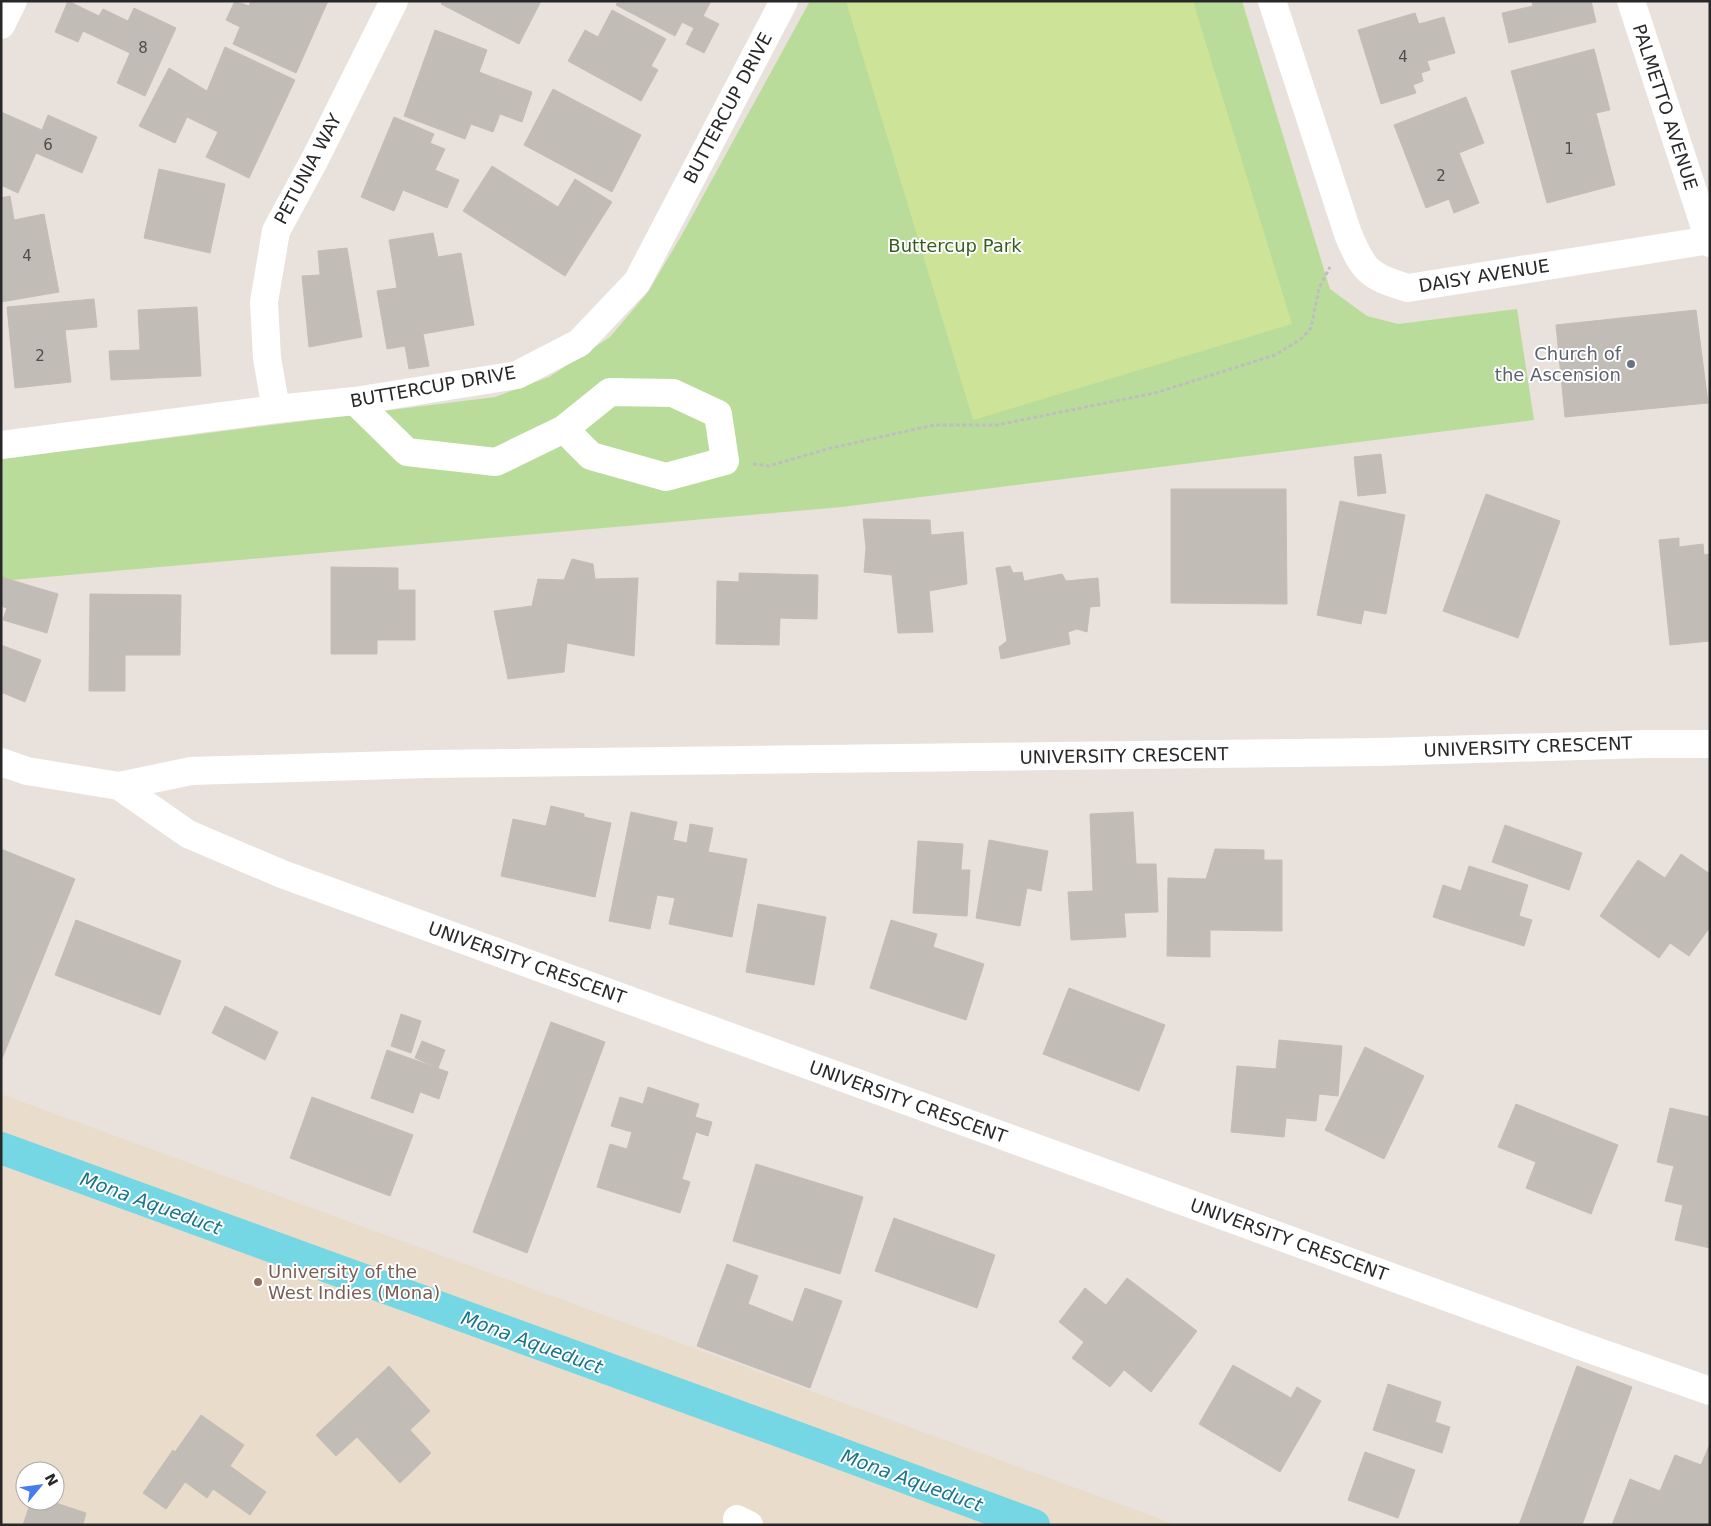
<svg xmlns="http://www.w3.org/2000/svg" width="1711" height="1526" font-family="'DejaVu Sans',sans-serif">
<rect width="100%" height="100%" fill="#e9e1db"/>
<path fill="#eadccb" fill-rule="evenodd" d="M1,1094L1177,1525H1ZM25,1471H55V1501H25Z"/>
<path fill="#badc9b" d="M810,1H1242L1330,289L1367,316L1398,324L1517,309L1534,420L842,507L1,581V459L495,397L549,377L610,337L648,292L680,238Z"/>
<path fill="#cde397" d="M846,1H1193L1292,324L973,420Z"/>
<g fill="none" stroke-linecap="round" stroke-linejoin="round">
<path stroke="#75d6e4" stroke-width="32" d="M1,1148L793,1436L1034,1525"/>
</g>
<path fill="#c2bcb6" stroke="#c4bdb5" d="M68,1L99,16L103,9L128,21L134,8L176,28L145,96L117,83L130,53L83,31L78,42L55,32Z
M235,1L249,6L251,1H328L296,73L233,44L240,27L226,20Z
M442,1H541L519,44L441,4Z
M618,1H711L703,16L719,24L704,53L686,44L694,28L682,22L675,36L616,5Z
M1532,1H1591L1596,22L1509,43L1502,13L1533,6Z
M612,10L666,39L651,66L658,70L641,101L568,61L585,30L598,37Z
M1415,13L1419,24L1444,17L1455,53L1427,61L1430,70L1421,73L1423,81L1413,85L1416,93L1381,104L1358,30Z
M435,30L487,50L479,72L532,92L522,122L500,114L493,132L471,124L465,139L404,116Z
M225,47L295,80L249,178L206,157L218,132L187,117L175,143L139,126L169,68L207,91Z
M1594,49L1610,110L1596,113L1615,185L1547,203L1511,71Z
M553,89L641,135L612,192L524,145Z
M1466,97L1484,143L1459,153L1479,203L1454,213L1449,199L1426,208L1394,125Z
M1,112L42,130L48,115L97,137L82,173L36,153L18,193L1,185Z
M394,117L434,134L430,143L445,149L435,170L459,180L447,208L403,190L394,211L361,197Z
M492,166L558,207L575,179L612,202L565,276L463,211Z
M159,169L225,184L210,253L144,238Z
M10,196L14,220L44,214L59,292L1,302V198Z
M433,233L438,257L461,253L474,325L423,334L429,366L409,369L405,346L387,349L377,291L397,288L389,240Z
M347,248L362,337L309,347L302,276L320,275L318,251Z
M94,299L97,327L65,330L71,382L15,388L7,307Z
M197,307L201,376L111,380L109,351L140,350L138,310Z
M1696,310L1708,403L1565,417L1556,325Z
M1381,454L1386,493L1358,496L1354,457Z
M1171,489H1286L1287,604L1171,603Z
M1486,494L1560,521L1518,638L1443,611Z
M1340,501L1405,515L1386,614L1364,610L1361,624L1317,615Z
M863,519L930,520L931,535L963,532L967,584L929,591L933,632L898,633L892,575L864,572L866,548Z
M1679,538V547L1703,544L1704,555L1710,554V641L1670,645L1659,540Z
M572,559L593,564L595,579L638,578L634,656L567,643L564,672L508,679L494,611L532,606L538,579L564,580Z
M1010,566L1013,573L1022,572L1024,581L1062,574L1066,581L1098,578L1100,606L1090,607L1087,632L1077,629L1068,632L1070,644L1001,659L999,647L1007,641L996,568Z
M331,567L398,568V590H415V640H377V654H331Z
M739,573L818,575L817,619L780,618L779,645L716,644L717,581L739,582Z
M1,577L58,594L47,633L3,620L7,608L1,606Z
M90,594L181,595L180,655H125V691H89Z
M1,645L41,660L25,702L1,692Z
M551,806L584,814V817L611,823L595,897L501,876L513,819L546,826Z
M631,812L677,822L673,840L687,843L690,824L713,828L708,852L747,859L732,937L669,924L675,898L657,895L650,929L609,921Z
M1133,812L1136,864H1156L1158,912L1124,913L1126,937L1071,940L1068,892L1093,891L1090,814Z
M1505,825L1582,853L1569,890L1492,862Z
M989,840L1048,851L1041,891L1027,888L1020,926L976,918Z
M918,841L963,844L961,870H970L967,916L913,913Z
M1,849L75,879L1,1061Z
M1215,849L1264,850V860H1282V931L1210,930V957L1167,956L1168,878L1206,879Z
M1681,854L1710,874V927L1689,956L1670,943L1659,958L1600,916L1638,860L1665,878Z
M1469,866L1528,885L1519,916L1532,920L1524,946L1433,917L1443,885L1461,891Z
M758,904L826,917L814,985L746,972Z
M76,920L181,961L160,1015L55,975Z
M891,920L937,934L933,947L984,964L966,1020L870,988Z
M1069,988L1165,1025L1139,1091L1043,1054Z
M225,1006L278,1032L265,1060L212,1033Z
M401,1014L421,1021L411,1053L391,1046Z
M551,1022L605,1042L527,1253L473,1232Z
M1279,1040L1342,1046L1338,1096L1319,1094L1316,1121L1286,1118L1284,1137L1231,1132L1237,1066L1276,1069Z
M422,1041L445,1050L438,1068L415,1058Z
M1365,1047L1424,1076L1384,1159L1325,1130Z
M387,1050L448,1072L439,1099L420,1092L413,1113L371,1098Z
M648,1087L699,1104L695,1117L712,1122L708,1136L696,1132L682,1179L690,1182L680,1213L597,1187L610,1144L627,1149L632,1132L611,1126L620,1097L643,1104Z
M312,1097L413,1135L390,1196L290,1158Z
M1516,1104L1618,1145L1591,1214L1526,1188L1536,1162L1498,1147Z
M1670,1108L1710,1117V1248L1675,1240L1683,1205L1665,1201L1674,1166L1657,1162Z
M756,1164L863,1197L840,1274L733,1241Z
M894,1218L995,1255L977,1308L875,1271Z
M727,1264L758,1276L748,1304L793,1322L805,1288L842,1301L810,1388L697,1346Z
M1127,1278L1197,1331L1151,1392L1124,1370L1110,1387L1072,1358L1084,1342L1059,1322L1085,1288L1106,1305Z
M1233,1365L1291,1398L1297,1387L1321,1401L1280,1472L1199,1424Z
M389,1366L430,1411L410,1430L431,1453L400,1483L357,1437L336,1456L316,1435Z
M1577,1366L1632,1387L1582,1525H1519Z
M1388,1384L1441,1402L1435,1422L1450,1427L1442,1453L1373,1430Z
M201,1415L244,1445L230,1466L266,1492L250,1515L213,1489L207,1498L185,1482L166,1509L143,1493L173,1450L175,1452Z
M1710,1444V1525H1612L1630,1479L1660,1491L1675,1455L1701,1465Z
M1365,1452L1415,1470L1398,1518L1348,1500Z
M31,1501H50L86,1513L83,1524L84,1525H23Z"/>
<g fill="none" stroke-linecap="round" stroke-linejoin="round">
<path stroke="#bebebe" stroke-width="3" stroke-dasharray="4 2.5" stroke-linecap="butt" d="M753,464L769,466L827,449L934,425H997L1155,393L1275,355L1301,339L1311,328L1319,288L1330,267"/>
<path stroke="#fff" stroke-width="28" d="M1272,1L1348,234C1363,270 1369,277 1408,288L1710,240
M1631,1L1710,243
M1,25L13,1
M355,401L407,452L496,462L564,429L610,392L673,393L718,414L725,461L666,477L591,456L564,429
M276,409L267,358L264,302L276,231L315,159L394,1
M1,445L276,409L355,401L517,375L579,343L637,282L784,1
M1,762L27,771L119,786L191,771L428,764L1378,752L1646,744H1710
M119,786L188,834L282,874L1584,1347L1710,1391
M737,1519L749,1525"/>
</g>
<circle fill="#6b7280" stroke="#fff" stroke-width="2" cx="1631" cy="364" r="5"/>
<circle fill="#8d6e63" stroke="#fff" stroke-width="2" cx="258" cy="1282" r="5"/>
<g text-anchor="middle" stroke-width="4" stroke-linejoin="round" paint-order="stroke">
<g font-size="15" fill="#4e4d4c">
<text x="143" y="53">8</text>
<text x="1403" y="62">4</text>
<text x="48" y="150">6</text>
<text x="1569" y="154">1</text>
<text x="1441" y="181">2</text>
<text x="27" y="261">4</text>
<text x="40" y="361">2</text>
</g>
<g font-size="18" fill="#282828" stroke="#fff">
<text transform="translate(1665 107) rotate(72)" y="6">PALMETTO AVENUE</text>
<text transform="translate(728 108) rotate(-62)" y="6">BUTTERCUP DRIVE</text>
<text transform="translate(308 169) rotate(-62)" y="6">PETUNIA WAY</text>
<text transform="translate(1484 276) rotate(-9)" y="6">DAISY AVENUE</text>
<text transform="translate(433 387) rotate(-10)" y="6">BUTTERCUP DRIVE</text>
<text transform="translate(1528 747) rotate(-2)" y="6">UNIVERSITY CRESCENT</text>
<text transform="translate(1124 756) rotate(-1)" y="6">UNIVERSITY CRESCENT</text>
<text transform="translate(527 963) rotate(20)" y="6">UNIVERSITY CRESCENT</text>
<text transform="translate(908 1102) rotate(20)" y="6">UNIVERSITY CRESCENT</text>
<text transform="translate(1289 1240) rotate(20)" y="6">UNIVERSITY CRESCENT</text>
</g>
<g font-size="18" fill="#355e1f" stroke="#fff">
<text x="955" y="252">Buttercup Park</text>
</g>
<g font-size="18" fill="#5b616d" stroke="#fff" text-anchor="end">
<text x="1621" y="360">Church of<tspan x="1621" dy="21">the Ascension</tspan></text>
</g>
<g font-size="18" fill="#785e54" stroke="#fff" text-anchor="start">
<text x="268" y="1278">University of the<tspan x="268" dy="21">West Indies (Mona)</tspan></text>
</g>
<g font-size="19" font-style="italic" fill="#18748c" stroke="#fff">
<text transform="translate(151 1203) rotate(20)" y="7">Mona Aqueduct</text>
<text transform="translate(532 1342) rotate(20)" y="7">Mona Aqueduct</text>
<text transform="translate(912 1480) rotate(20)" y="7">Mona Aqueduct</text>
</g>
</g>
<rect width="1711" height="1526" fill="none" stroke="#282828" stroke-width="5"/>
<g transform="translate(40 1486) rotate(61)"><circle r="24" fill="#ffffff" stroke="#a9a9a9"/>
<path d="M0-4L9 19L0 12L-9 19Z" fill="#467ceb"/>
<text y="-8" font-size="14" font-weight="bold" text-anchor="middle" fill="#282828">N</text>
</g>
</svg>
